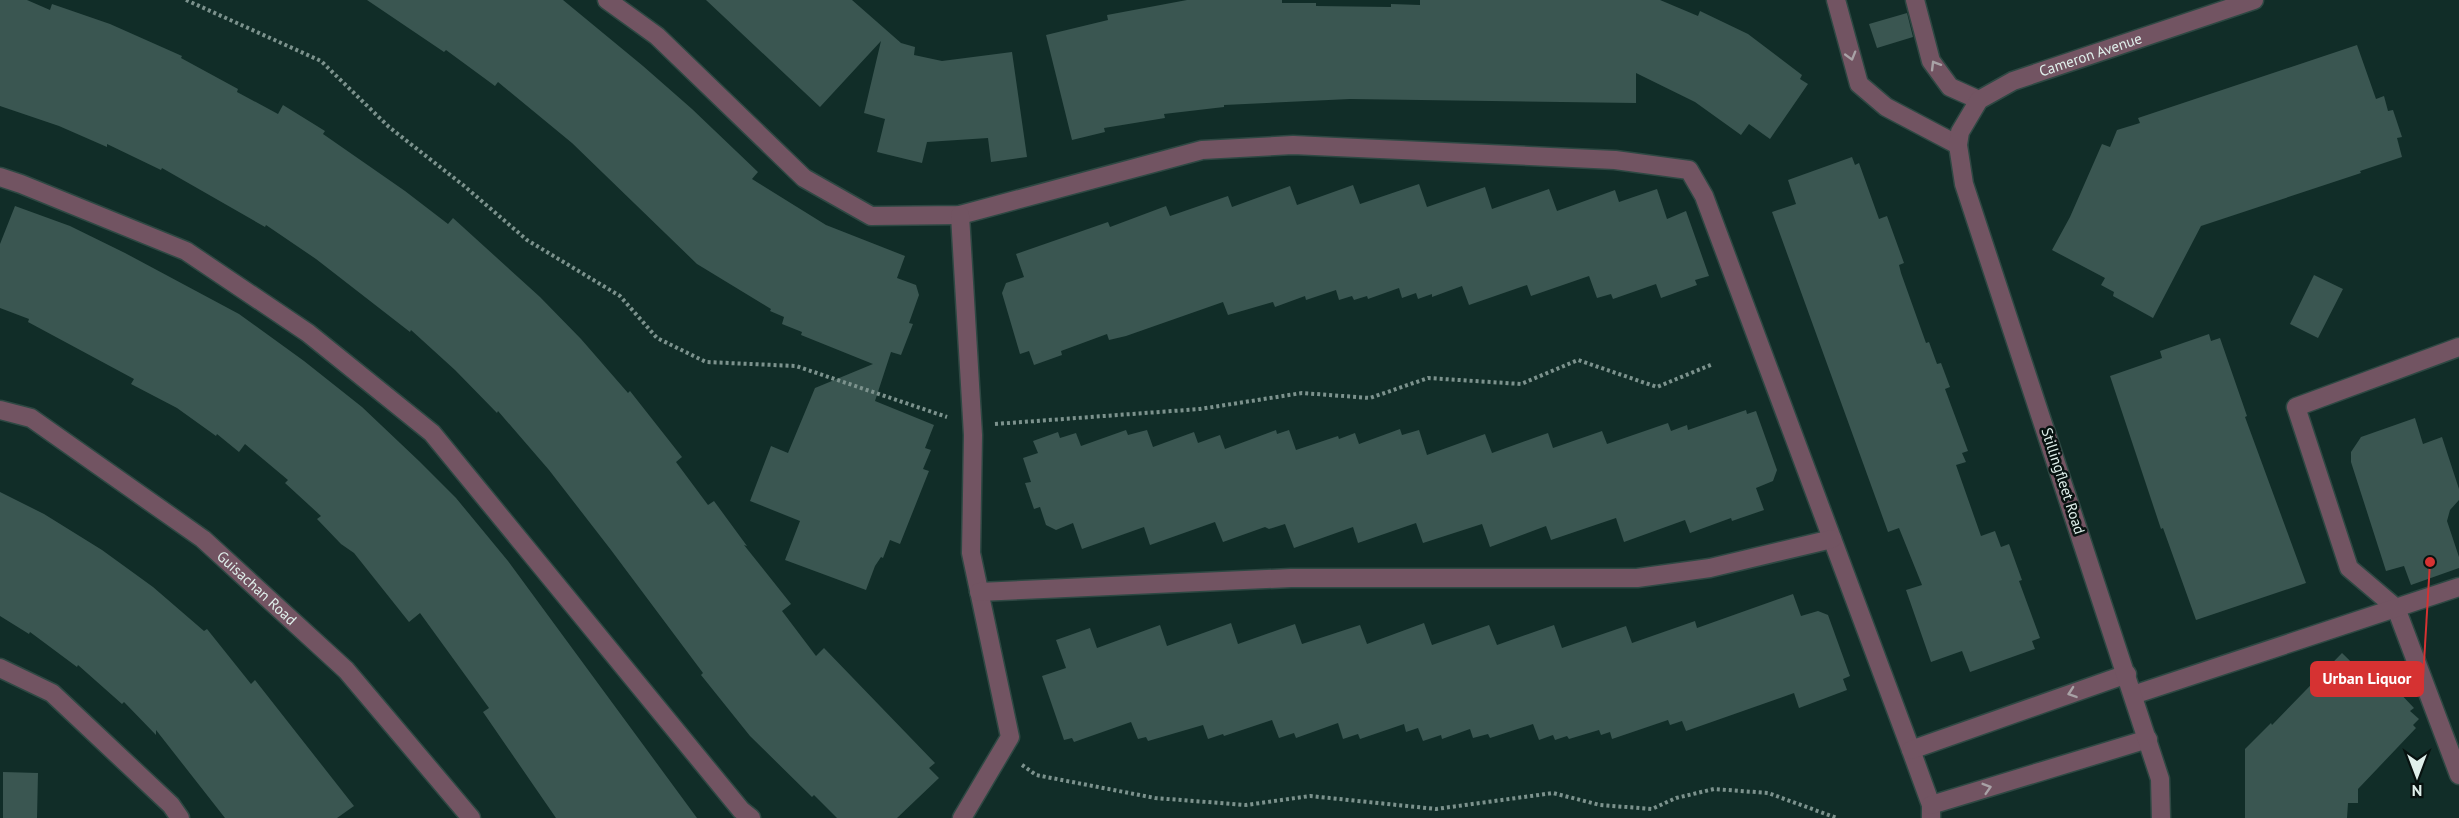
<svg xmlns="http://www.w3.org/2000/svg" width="2459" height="818" font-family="'PT Sans',sans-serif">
<rect width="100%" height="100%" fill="#112d28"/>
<path fill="#3a5651" d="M0,0H27L50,10L52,4L110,24L182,56L181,58L238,89L237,92L278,114L283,105L325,131L323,134L405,191L448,224L453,218L540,297L581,339L628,393L630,391L682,457L676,462L708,505L714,501L747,546L744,545L791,604L782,611L816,656L824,648L935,763L929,768L939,778L897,818H837L814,795L812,797L750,736L701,675L703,673L611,550L549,470L498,411L497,413L455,370L411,330L410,332L316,259L266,225L265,227L162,168L161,170L107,144V147L59,126L0,106Z
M367,0H563L643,66L692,109L758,172L752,179L826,225L905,256L897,278L916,285L919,295L909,323L913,324L901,355L891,352L875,401L934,425L925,448L931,450L923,469L929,471L900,544L890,540L883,558L881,557L875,566L866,590L785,560L800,521L750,501L771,446L788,453L815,388L873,364L801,335L802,332L782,324L784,317L770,311L771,309L697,264L572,143L498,82L495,86L446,50L444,52Z
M706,0H852L901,43L915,47L914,55L942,61L1012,52L1027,157L991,162L988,138L927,142L922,163L877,152L885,119L864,113L881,41L820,107Z
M1187,0H1282V3H1316V6L1391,7V4L1420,5V0H1660L1698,16L1700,11L1748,34L1802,75L1800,79L1808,84L1770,139L1749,124L1741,135L1695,102L1636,73V103L1350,99L1224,105V107L1164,114L1165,118L1104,128L1105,132L1072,140L1046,35L1108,20L1107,15Z
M1907,13L1913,37L1877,48L1869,24Z
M2357,45L2376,99L2384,96L2388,111L2393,110L2402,137L2397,138L2402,157L2360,171L2361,173L2201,226L2153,318L2113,296L2114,292L2101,285L2105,278L2052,250L2070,217L2102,144L2110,147L2117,130L2140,123L2138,118Z
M1852,157L1855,165L1859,163L1879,219L1887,216L1904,263L1899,265L1901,273L1926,343L1929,342L1937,364L1941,363L1950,387L1945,389L1968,451L1962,453L1966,462L1956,465L1981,536L1995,531L2001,547L2009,544L2022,580L2019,581L2040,638L2032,641L2035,649L1970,672L1962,651L1931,662L1906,590L1922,585L1899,528L1888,532L1772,212L1796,204L1788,180Z
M1419,184L1427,207L1485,187L1492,209L1549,189L1557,211L1615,190L1619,202L1657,189L1667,219L1686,211L1709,276L1695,280L1697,285L1661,298L1656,284L1613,299L1611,294L1597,298L1589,276L1531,296L1527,285L1469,305L1462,286L1432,297V294L1418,299L1416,293L1402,298L1399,288L1368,299L1367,296L1354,300L1352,296L1339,300L1336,290L1306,300L1305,296L1275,307L1273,302L1228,315L1223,302L1126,336L1109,340L1107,334L1061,351L1062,355L1034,365L1029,351L1020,354L1002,293L1006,283L1024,277L1016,254L1108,222L1110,227L1166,206L1170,216L1228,196L1232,207L1290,186L1297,205L1353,185L1360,204Z
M15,206L70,226L125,253L239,314L304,361L362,407L419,461L456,498L508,561L697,818H556L483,712L489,708L420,613L409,622L354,553L341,544L317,519L321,516L285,483L288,480L245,444L239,452L217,434L216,436L177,408L131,384L134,379L28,322L29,319L0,308V244Z
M2314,275L2343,289L2318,338L2290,324Z
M2209,334L2211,341L2220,338L2247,416L2245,417L2306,583L2196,620L2163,528L2161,529L2110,376L2162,358L2160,351Z
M1746,410L1747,414L1756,411L1777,470L1773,481L1756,488L1764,510L1732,521L1731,518L1690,533L1685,520L1624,542L1616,518L1551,540L1546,526L1490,547L1482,524L1423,543L1416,523L1358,543L1353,527L1294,548L1285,524L1269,529L1265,527L1223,542L1215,522L1150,545L1144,527L1082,549L1073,523L1056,530L1046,525L1040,507L1034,509L1025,483L1031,482L1023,458L1038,453L1033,441L1058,432L1060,438L1076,433L1081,446L1126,430L1128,435L1147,430L1153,447L1194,432L1198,443L1220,435L1225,449L1276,430L1277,434L1289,430L1296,450L1338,436L1339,439L1355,433L1359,444L1400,429L1402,435L1419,430L1427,455L1485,434L1492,453L1548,433L1553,448L1602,431L1607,444L1668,423L1671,431L1687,425L1688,430Z
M2415,418L2423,444L2442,437L2459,489V500L2450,510L2447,521L2459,557V568L2411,585L2404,566L2386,571L2351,462V452L2361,437Z
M0,492L44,514L102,550L153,587L204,631L207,629L251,684L255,680L354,806L337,818H225L156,730V735L124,702L122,704L78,665L77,667L30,632L29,634L0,616Z
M1793,594L1801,616L1818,611L1828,615L1850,676L1843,679L1847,690L1799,708L1794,693L1686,731L1682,721L1670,725L1668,720L1612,739L1610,732L1601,735L1599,730L1569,739L1567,736L1555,740L1553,735L1539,740L1533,724L1490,738L1488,734L1473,738L1470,729L1442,739L1441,735L1423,741L1418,728L1406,732L1404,724L1360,739L1358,734L1343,739L1338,723L1296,738L1294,733L1279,738L1272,720L1224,736L1223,734L1208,739L1203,725L1148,741L1146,737L1138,739L1131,722L1074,742L1072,738L1064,740L1042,676L1066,668L1056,640L1090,628L1097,648L1160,625L1167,646L1231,623L1238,644L1295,624L1302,644L1360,625L1367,644L1424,623L1432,645L1489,625L1497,645L1554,625L1562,648L1626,626L1632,643L1695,621L1697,628Z
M2342,653L2386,696L2396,689L2414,708L2410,711L2419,719L2413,725L2416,728L2358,789V803H2348L2347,818H2245V749L2271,723L2272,725Z
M3,772L38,773L37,818H3Z"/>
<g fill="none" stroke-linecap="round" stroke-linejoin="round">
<g stroke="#2e4843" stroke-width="21">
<g id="minor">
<path d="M607,0L657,36L804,178L871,216L960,215L1202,150L1293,145L1615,160L1689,170L1704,196L1911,750L1931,805V818"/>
<path d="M1836,0L1859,84L1886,107L1958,145"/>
<path d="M1915,0L1931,61L1950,87L1979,100"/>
<path d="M0,177L21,184L186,251L308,333L432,433L741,810L751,818"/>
<path d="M960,215L973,435L971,553L1010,737L962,818"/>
<path d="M2459,347L2296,407L2349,568L2396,608L2459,775"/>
<path id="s1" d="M0,410L31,418L203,539L346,670L471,818"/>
<path d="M979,592L1291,578H1637L1710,568L1832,539"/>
<path d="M0,668L52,693L171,805L180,818"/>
<path d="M2133,695L2459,587"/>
<path d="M1911,750L2127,674"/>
<path d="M1931,805L2148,739"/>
<path id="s2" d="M2161,818L2160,779L1964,184L1958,145L1960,132L1979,100L2013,81L2254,0"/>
</g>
</g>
<path stroke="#7c928d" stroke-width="4" stroke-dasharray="3 3" stroke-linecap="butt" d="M186,0L321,61L389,127L463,185L527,240L620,296L657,338L706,362L796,366L947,417
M995,424L1200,409L1302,393L1370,398L1428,378L1521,384L1578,360L1657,387L1713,364
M1022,765L1036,775L1155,798L1246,805L1310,796L1436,809L1553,793L1600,805L1652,809L1676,798L1714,789L1768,793L1837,818"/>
<use href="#minor" stroke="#725462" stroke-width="18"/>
</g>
<defs><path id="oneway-chevron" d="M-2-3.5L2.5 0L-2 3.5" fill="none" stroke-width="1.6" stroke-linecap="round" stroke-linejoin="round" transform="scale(1.5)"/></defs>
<g stroke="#a8a2a6">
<use href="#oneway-chevron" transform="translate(1851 56) rotate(74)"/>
<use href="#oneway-chevron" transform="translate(1935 65) rotate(-121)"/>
<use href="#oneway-chevron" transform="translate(2072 693) rotate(161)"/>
<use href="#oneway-chevron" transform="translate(1987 788) rotate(-17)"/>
</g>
<g text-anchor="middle" stroke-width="5" stroke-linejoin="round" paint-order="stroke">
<g font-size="15" fill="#dfefeb" stroke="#071210">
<text dy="5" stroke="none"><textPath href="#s2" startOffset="876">Cameron Avenue</textPath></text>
<text transform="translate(2063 481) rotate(72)" y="5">Stillingfleet Road</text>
<text dy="5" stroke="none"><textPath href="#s1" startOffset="315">Guisachan Road</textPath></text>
</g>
</g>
<path fill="none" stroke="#d63232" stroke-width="2" d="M2430 562L2423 679"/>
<circle fill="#d63232" stroke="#071210" stroke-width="2" cx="2430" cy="562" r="6"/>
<rect fill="#d63232" stroke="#d63232" stroke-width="2" x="2311" y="662" width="112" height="34" rx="6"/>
<g font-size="16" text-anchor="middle" font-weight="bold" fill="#fff">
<text x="2367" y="684">Urban Liquor</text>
</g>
<g transform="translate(2417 776) rotate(180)" stroke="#071210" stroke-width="4.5" paint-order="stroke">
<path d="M0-4.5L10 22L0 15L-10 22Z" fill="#dfefeb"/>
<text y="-9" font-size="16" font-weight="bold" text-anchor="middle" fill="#dfefeb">N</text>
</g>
</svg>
